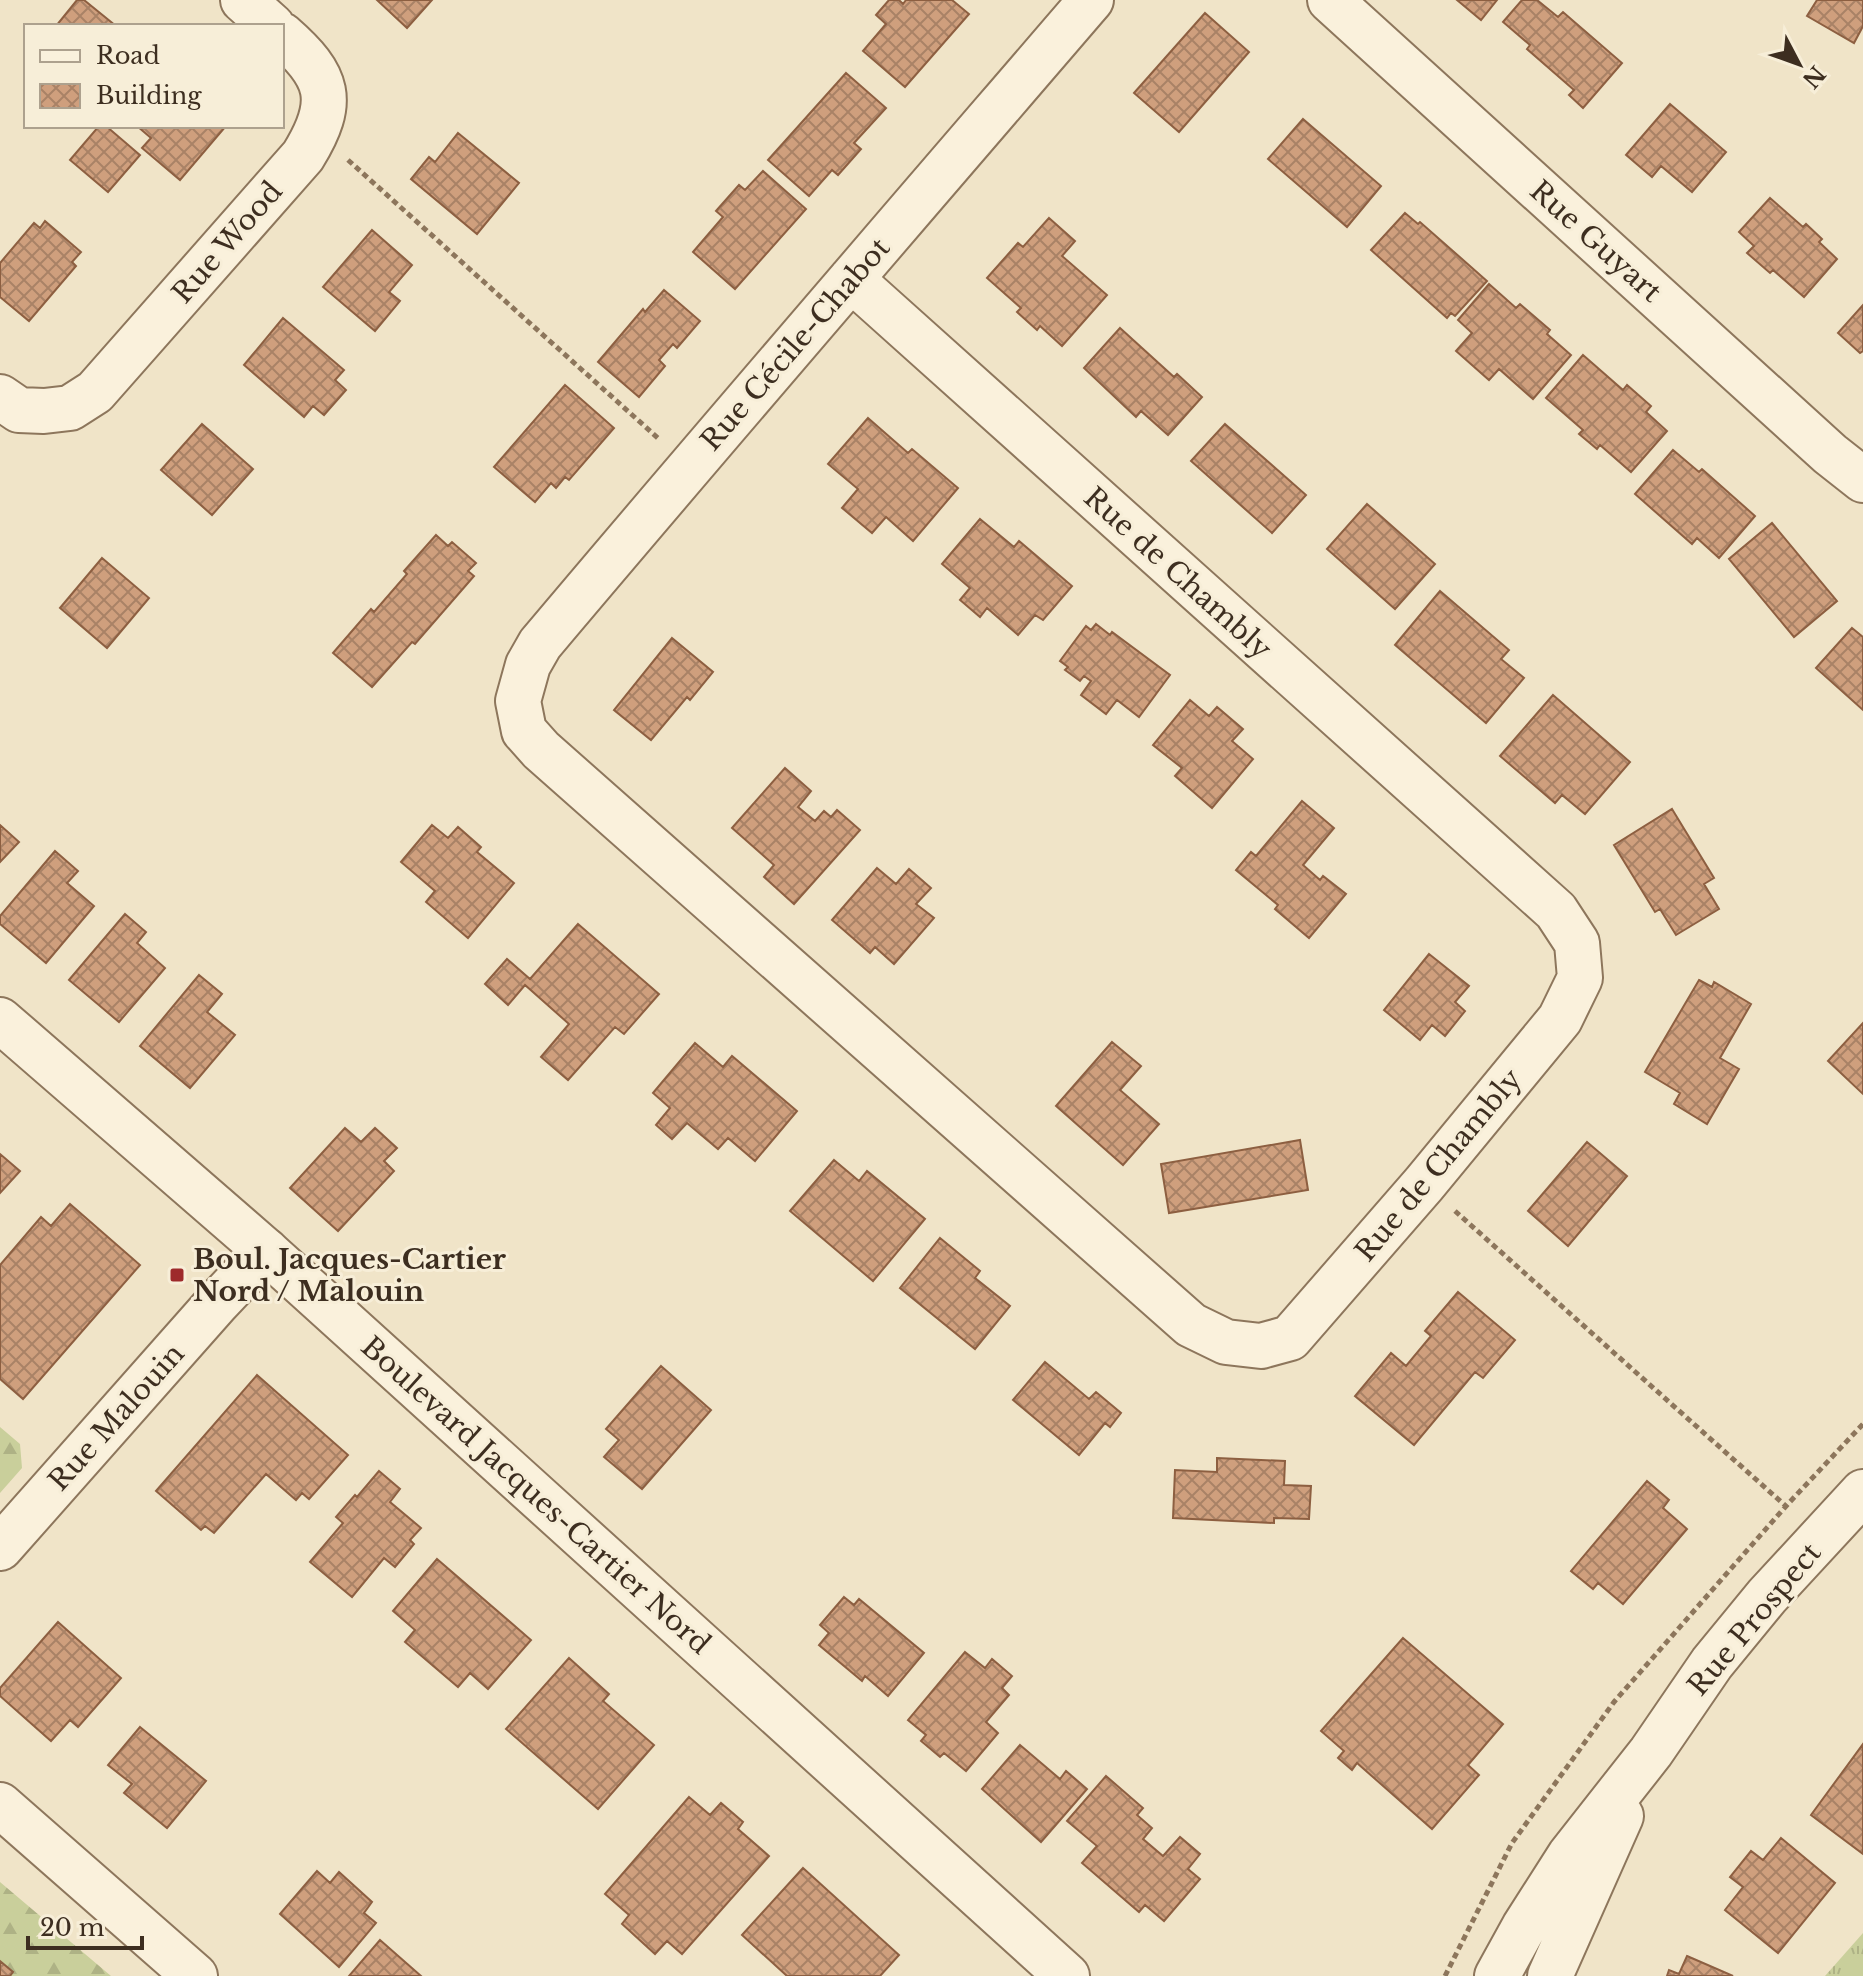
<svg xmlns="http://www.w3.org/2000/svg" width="1863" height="1976" font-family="'Libre Baskerville',serif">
<defs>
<pattern id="grass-tufts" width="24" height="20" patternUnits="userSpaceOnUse" patternTransform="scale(2)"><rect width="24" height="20" fill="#c9cf9b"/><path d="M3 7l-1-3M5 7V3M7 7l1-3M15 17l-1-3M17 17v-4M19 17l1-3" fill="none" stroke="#aeb285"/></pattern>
<pattern id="forest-firs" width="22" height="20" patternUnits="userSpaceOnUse" patternTransform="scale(2)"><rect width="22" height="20" fill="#c9cf9b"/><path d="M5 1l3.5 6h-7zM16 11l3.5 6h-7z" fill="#aeb285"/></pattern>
<pattern id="building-cross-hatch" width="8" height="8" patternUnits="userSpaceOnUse" patternTransform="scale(2)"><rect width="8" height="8" fill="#cf9f7d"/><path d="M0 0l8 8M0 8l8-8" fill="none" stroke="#a98266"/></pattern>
</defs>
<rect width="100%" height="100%" fill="#f0e4c8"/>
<path fill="url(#grass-tufts)" d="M1863,1933V1976H1825Z"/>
<path fill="url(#forest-firs)" d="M0,1427L20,1444L22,1468L0,1493Z
M0,1882L111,1976H0Z"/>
<path fill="url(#building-cross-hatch)" stroke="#8d5f41" stroke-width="2" d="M77,0H84L116,26H56Z
M377,0H432L407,28Z
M889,0H899L903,4L906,0H952L969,14L905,87L863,51L886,24L876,15Z
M1457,0H1497L1481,20Z
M1522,0H1537L1558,17L1563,12L1622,63L1583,108L1569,95L1574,90L1527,49L1530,45L1503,22Z
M1817,0H1863V26L1854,43L1807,16Z
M1205,13L1249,52L1179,132L1134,93Z
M846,73L886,108L854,143L861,149L838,175L832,170L809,196L768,160Z
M1670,104L1726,152L1692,192L1661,166L1652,177L1626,155Z
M1303,119L1381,186L1347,227L1268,159Z
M99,126H106L140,155L108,192L70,160Z
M137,126H226L180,180L142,148L151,138Z
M458,133L519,183L477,234L411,179L429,157L435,162Z
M763,171L806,209L735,289L693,252L723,217L716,211L739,185L745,190Z
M1770,198L1803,227L1806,224L1822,239L1819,242L1837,259L1804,297L1773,270L1770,273L1747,253L1754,246L1739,232Z
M1405,213L1418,224L1420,222L1487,281L1455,316L1451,313L1447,318L1371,250Z
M1049,218L1075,241L1062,256L1107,295L1062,346L1040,326L1037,330L1017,312L1021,308L987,278L1018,243L1023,247Z
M45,221L81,252L72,262L76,266L29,321L0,297V263L34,223L40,228Z
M372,230L412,265L389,292L400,301L375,331L323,287Z
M1489,284L1516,308L1520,304L1550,330L1547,334L1571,355L1533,399L1499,369L1489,380L1456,351L1472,333L1458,320Z
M664,290L700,321L677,348L673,344L659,360L665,366L639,397L598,362L643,309L645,312Z
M1863,305V351L1860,353L1838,333Z
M283,318L344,370L335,380L346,390L324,415L313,406L304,417L244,365Z
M1120,328L1174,377L1177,374L1202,397L1168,435L1141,411L1136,417L1084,368Z
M1583,355L1623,390L1627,385L1651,406L1646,412L1667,431L1631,472L1600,445L1597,449L1579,434L1583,430L1546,398Z
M565,385L614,428L569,480L565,477L556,488L551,483L535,502L494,467Z
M868,418L908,453L912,449L958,488L913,541L886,517L872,533L842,508L858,489L828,464Z
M202,424L253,469L212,515L161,470Z
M1225,424L1306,495L1272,533L1191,461Z
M1673,450L1699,472L1702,469L1755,516L1719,558L1697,538L1692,544L1635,494Z
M1367,504L1435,564L1395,609L1327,549Z
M980,519L1014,547L1019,541L1072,586L1043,620L1035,615L1018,635L987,608L980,617L960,600L970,588L942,564Z
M1772,523L1837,601L1794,637L1729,559Z
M436,535L448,546L452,542L476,563L468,571L474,576L415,644L412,642L372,687L333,653L371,609L374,612L407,574L404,571Z
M102,558L149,598L107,648L60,608Z
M1440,591L1509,650L1501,659L1524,678L1486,723L1395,645Z
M1096,624L1110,635L1112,632L1170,675L1139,717L1117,700L1106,714L1081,695L1091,681L1084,676L1080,681L1065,670L1068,667L1060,661L1086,626L1091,630Z
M1852,628L1863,637V710L1816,668Z
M672,638L713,672L690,700L687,697L651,740L614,710Z
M1553,695L1630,762L1585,814L1562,795L1555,803L1500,756Z
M1190,700L1209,716L1217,707L1243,729L1232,741L1253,759L1212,808L1175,776L1182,768L1153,745Z
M785,768L811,791L798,807L815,821L824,811L831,817L837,810L860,830L794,904L764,877L774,865L732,828Z
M1302,801L1334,828L1303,865L1320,880L1323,876L1346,894L1309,938L1275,909L1278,905L1236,870L1251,852L1256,856Z
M1672,809L1714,878L1704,884L1719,909L1676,935L1660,909L1655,912L1614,845Z
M0,825L19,842L0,862Z
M432,825L448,838L458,827L481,847L477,852L514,883L468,938L426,902L435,891L401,862Z
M55,851L78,871L67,883L94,906L46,963L0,924V916Z
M877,868L896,884L909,869L931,888L916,904L934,918L894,964L875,947L870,953L832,920Z
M125,914L146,932L137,943L165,968L119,1022L69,980Z
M578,924L659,994L624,1034L615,1027L568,1080L541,1057L569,1024L525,985L508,1005L485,984L507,959L530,979Z
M1429,954L1469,986L1455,1002L1465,1011L1445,1036L1432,1025L1420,1040L1384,1010Z
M199,975L222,994L207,1012L235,1035L190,1088L140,1046Z
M1699,980L1712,987L1714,982L1751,1004L1720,1058L1739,1069L1707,1124L1674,1104L1680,1093L1645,1072Z
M1863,1023V1094L1828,1061Z
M1112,1042L1141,1066L1120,1090L1159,1124L1123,1165L1056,1106Z
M695,1043L723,1067L732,1056L797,1111L755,1161L728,1138L718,1149L687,1123L672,1139L656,1125L670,1108L653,1093Z
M345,1128L361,1142L375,1128L397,1148L384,1161L394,1171L338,1231L290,1188Z
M1300,1140L1308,1190L1169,1213L1161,1164Z
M1587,1142L1627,1176L1568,1246L1528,1211Z
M0,1154L20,1171L0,1193Z
M834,1160L859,1181L867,1171L925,1219L873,1281L790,1211Z
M70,1204L140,1265L23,1399L0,1379V1265L41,1217L51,1226Z
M940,1238L980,1271L975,1278L1010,1306L975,1349L900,1288Z
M1458,1292L1515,1340L1483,1378L1475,1372L1414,1445L1355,1396L1391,1353L1406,1366L1431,1336L1425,1331Z
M1045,1362L1089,1399L1096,1392L1121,1413L1110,1427L1105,1423L1079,1455L1013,1400Z
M661,1366L711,1410L642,1489L604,1457L619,1440L606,1429Z
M257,1375L348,1455L309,1499L302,1493L296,1500L266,1474L214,1533L205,1526L201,1530L156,1491Z
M1217,1458L1285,1461L1284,1485L1311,1486L1309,1519L1274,1518V1523L1173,1518L1175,1470L1217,1472Z
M379,1471L400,1489L390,1502L421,1528L410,1540L414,1544L395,1567L384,1558L352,1597L310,1562L343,1523L336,1517L355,1495L357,1497Z
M1647,1481L1669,1500L1663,1508L1687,1529L1623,1604L1598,1583L1593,1589L1571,1571Z
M437,1559L531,1640L488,1689L470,1673L458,1687L405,1642L415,1630L393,1611Z
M844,1597L854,1605L859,1599L924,1653L888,1696L865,1676L862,1681L819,1645L829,1633L820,1625Z
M58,1622L121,1678L78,1727L70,1720L51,1741L0,1696V1688Z
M1403,1638L1503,1724L1468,1765L1479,1775L1432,1829L1357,1763L1352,1770L1338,1758L1344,1751L1321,1731Z
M965,1652L985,1668L992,1659L1012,1676L1002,1688L1009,1695L986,1722L998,1733L966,1771L944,1753L940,1757L921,1741L926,1735L908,1720Z
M569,1658L609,1694L603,1701L654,1745L598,1809L506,1729Z
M140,1727L206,1781L167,1828L124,1793L132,1784L108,1765Z
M1863,1744V1854L1811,1815Z
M1020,1745L1060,1779L1066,1771L1087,1789L1041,1842L982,1789Z
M1106,1776L1143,1808L1137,1815L1152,1828L1143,1839L1163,1856L1180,1837L1200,1854L1188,1869L1200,1879L1164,1921L1145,1905L1139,1912L1082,1863L1097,1846L1067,1821Z
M689,1797L710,1815L721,1803L743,1822L738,1829L769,1856L682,1954L667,1941L655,1954L622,1924L629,1915L605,1894Z
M1781,1838L1835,1883L1778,1953L1725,1910L1743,1887L1730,1877L1751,1851L1763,1860Z
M803,1868L899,1955L880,1976H787L742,1935Z
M317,1871L330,1883L339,1872L372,1902L364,1913L376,1923L339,1967L280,1914Z
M380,1940L421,1976H349Z
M1687,1956L1733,1976H1667L1669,1970L1679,1974Z
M0,1961L13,1972L10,1976H0Z"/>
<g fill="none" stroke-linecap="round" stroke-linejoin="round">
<g stroke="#8d765c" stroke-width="48">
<path id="minor" d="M243,0L272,26
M1330,0L1830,454L1863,480
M851,279L1556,911L1577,943L1580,978L1560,1019L1424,1184L1290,1338L1261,1346L1226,1342L1191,1325L541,750L524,731L518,701L528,665L540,644C722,428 907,214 1091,0
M0,397L19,410L44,411L70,408L95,392L303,156C337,101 329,76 282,35
M0,1548L216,1304L266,1251
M0,1805L195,1976"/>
</g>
<g stroke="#8d765c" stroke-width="48">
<path id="tertiary" d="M0,1020L266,1251L1067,1976
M1497,1976L1524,1927L1570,1855L1651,1752L1712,1663L1767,1596L1863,1492
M1550,1976L1621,1816"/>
</g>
<path stroke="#8d765c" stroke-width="5" stroke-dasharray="6 4" stroke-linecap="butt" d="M348,160L659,439
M1455,1211L1788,1508
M1445,1976L1512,1843L1614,1702L1786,1506L1863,1424"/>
<use href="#minor" stroke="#faf1dc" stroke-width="44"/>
<use href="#tertiary" stroke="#faf1dc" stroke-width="44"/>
</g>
<rect fill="#9e2a2b" stroke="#f7eed8" stroke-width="3" x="169" y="1267" width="16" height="16" rx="4"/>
<g text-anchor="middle" stroke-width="6" stroke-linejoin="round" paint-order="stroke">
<g font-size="28" fill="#3d2e20" stroke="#f7eed8">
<text transform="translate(1596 241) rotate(42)" y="10">Rue Guyart</text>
<text transform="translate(227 242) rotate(-49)" y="10">Rue Wood</text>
<text transform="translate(795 344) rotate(-49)" y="10">Rue Cécile-Chabot</text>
<text transform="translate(1178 573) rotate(42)" y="10">Rue de Chambly</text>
<text transform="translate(1438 1165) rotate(-50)" y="10">Rue de Chambly</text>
<text transform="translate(116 1417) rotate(-48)" y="10">Rue Malouin</text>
<text transform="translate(536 1495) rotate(42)" y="10">Boulevard Jacques-Cartier Nord</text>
<text transform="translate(1754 1619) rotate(-50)" y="10">Rue Prospect</text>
</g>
<g font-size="28" font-weight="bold" fill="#3d2e20" stroke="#f7eed8" text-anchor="start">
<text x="193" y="1269">Boul. Jacques-Cartier<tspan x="193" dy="32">Nord / Malouin</tspan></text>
</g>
</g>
<rect x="24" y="24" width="260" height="104" fill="#f7eed8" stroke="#ada18e" stroke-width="2"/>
<rect x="40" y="50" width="40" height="12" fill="#faf1dc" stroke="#ada18e" stroke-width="2"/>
<text x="96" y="64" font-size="24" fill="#3d2e20">Road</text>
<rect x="40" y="84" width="40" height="24" fill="url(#building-cross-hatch)" stroke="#ada18e" stroke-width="2"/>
<text x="96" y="104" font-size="24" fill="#3d2e20">Building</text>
<g transform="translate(1799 64) rotate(131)" stroke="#f7eed8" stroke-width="6" paint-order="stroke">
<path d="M0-6L14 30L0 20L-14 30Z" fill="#3d2e20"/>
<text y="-12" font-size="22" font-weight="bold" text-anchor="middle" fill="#3d2e20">N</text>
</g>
<path d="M28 1936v12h114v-12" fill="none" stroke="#3d2e20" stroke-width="4"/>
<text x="40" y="1936" font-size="24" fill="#3d2e20" stroke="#f7eed8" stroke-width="6" paint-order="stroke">20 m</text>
</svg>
